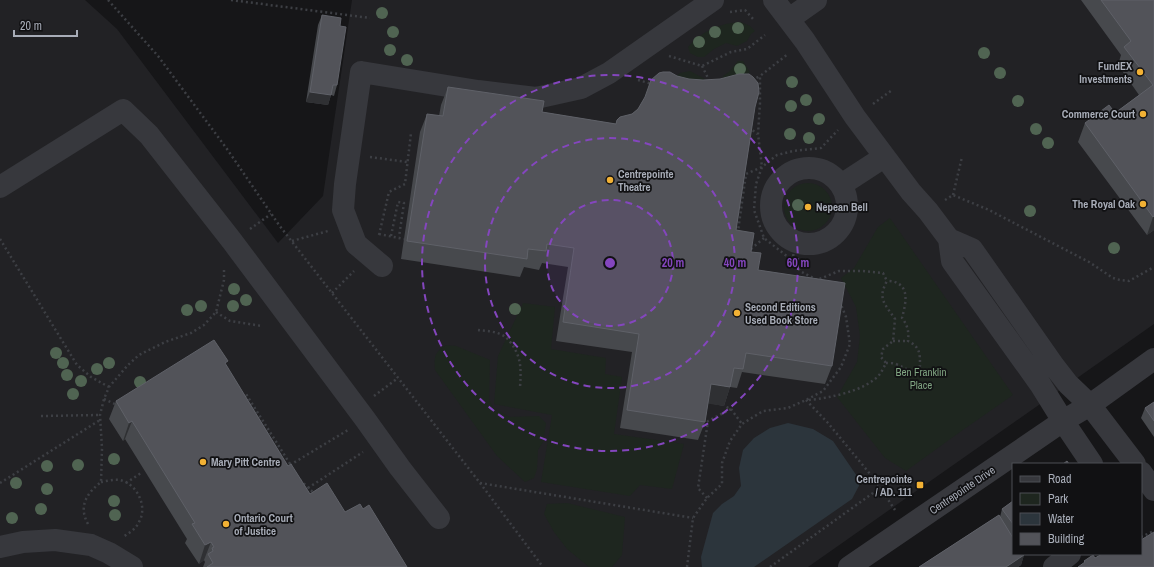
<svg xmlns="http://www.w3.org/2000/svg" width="1154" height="567" font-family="'Archivo Narrow',sans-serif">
<rect width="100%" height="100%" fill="#161618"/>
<path fill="#222225" d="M0,0H85L117,29L278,243L323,196L352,0H1154V324L808,567H0Z"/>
<path fill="#1e261f" d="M741,22L750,26L755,31L751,34L747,41L737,46L726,43L714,49L704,57H698L690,53L688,47C702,31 720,23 741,22Z
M738,61H743L750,72L738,80L723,82V76L729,72Z
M690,71L707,80L709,85L673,79L680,73Z
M784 207a24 24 0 1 1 48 0a24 24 0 1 1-48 0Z
M890,218L1013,395L960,432L906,471L885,458L837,397L857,362L860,336L856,307L841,278L854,268L878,227Z
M523,303L555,307L551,349L606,358L605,374L622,377L614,434L684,444L672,489L640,485L630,496L541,482L552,415L494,404L498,356Z
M446,345L456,346L490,360L489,399L493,408L510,417L539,416L546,423L543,442L538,450L537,469L534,478L525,482L497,456L435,370C434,357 434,353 446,345Z
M567,503L625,517L622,555L612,567H589L567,549L554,532L544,514L547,504Z"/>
<path fill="#2c353c" d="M788,423L813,429L833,441L861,482L852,499L754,567H702L701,557L713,513L722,504L734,496L741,486L739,468L743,450L754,438L770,428Z"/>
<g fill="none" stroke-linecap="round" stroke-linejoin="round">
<path stroke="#3d3f44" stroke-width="2.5" stroke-dasharray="2 3" stroke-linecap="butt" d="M108,0L158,56L227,149L279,225L480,483L543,567
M231,0L370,18
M730,12L745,10L754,20
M669,56L702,66L731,52L747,49L765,35
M702,66L710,82
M638,80L652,84
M752,80L760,76
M873,104L892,90
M749,127L757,134
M370,157L407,162
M953,195L962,157
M945,200L953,195L989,210L1089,262L1113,278L1120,280L1129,281L1154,267
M250,229L271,214
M739,233L738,231L746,174L762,167L758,134L760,103V76L788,54
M379,234L404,239
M379,235L389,192L405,184L411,133
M391,236L398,202L404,203L399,237
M0,239L77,365L91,377L109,387
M292,241L328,231
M751,249L764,238
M793,261L794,241
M817,280L800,271L793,261L764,238L754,210L756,184L762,167L777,155L793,151L821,148L838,130
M332,293L354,271
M216,312L230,321L262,326
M478,330C485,331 493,331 500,334C505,336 508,339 511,343C522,358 521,370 520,388
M893,341H908
M886,363C889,363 893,363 896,364C907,368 909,374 920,366C920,353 920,347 908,341C909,332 908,326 902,318C905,306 910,289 897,283C894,281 890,281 887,281
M242,396L246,394L292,467
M374,396L398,378
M104,399L117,405
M806,400L828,423L875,480L895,510
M809,400C829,398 866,391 880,374C882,371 884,367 886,363L881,357L883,349L893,341L895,319C885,304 877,299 887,281L883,273L862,271H839L817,280
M731,409L742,424
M41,416L100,415
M290,465L348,430
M300,480L315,494
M101,482C107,481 114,479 120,480C137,484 148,506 139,522C136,529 129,533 123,537
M0,483L100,420
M126,483L141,473
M480,483L693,518
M308,488L363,452
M707,498L698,488L708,421L731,409L724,406
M88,524C78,506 87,493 101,482L102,448L100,415L104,399L109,387L128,365L139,355L165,342L191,333L204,325L216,312L224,280V267
M1141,537L1154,531
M687,567L693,518L707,498L722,484V463L730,441L742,424L763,411L788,408L806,400L823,391L841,367L850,344L846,317L840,302
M770,567L880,488"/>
<path stroke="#37383d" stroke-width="22" d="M774,0L805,41L855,117L911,192L928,211L949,239L952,261L1040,384L1063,421L1092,464
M789,19L816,0
M771 206a38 38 0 1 1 76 0a38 38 0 1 1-76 0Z
M841,185L884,157
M0,187L123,110L149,135L232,241L365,419L400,468L439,518
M949,239L972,249L1054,366L1068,384L1090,405L1135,464
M382,266L356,244L343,210L345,184L361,72L478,91L536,98L581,88L609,73L713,0
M1141,472L1154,490
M0,547L23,542L55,540L91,545L109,553L132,567
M849,567L1063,421L1090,405L1154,359
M1054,567L1070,554"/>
</g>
<g fill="#506452">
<circle cx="382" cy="13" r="6"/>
<circle cx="738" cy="28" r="6"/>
<circle cx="393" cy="32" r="6"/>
<circle cx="715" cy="32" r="6"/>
<circle cx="699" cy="42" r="6"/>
<circle cx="390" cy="50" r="6"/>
<circle cx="984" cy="53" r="6"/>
<circle cx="407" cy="60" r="6"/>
<circle cx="740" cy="69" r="6"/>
<circle cx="1000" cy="73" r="6"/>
<circle cx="792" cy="82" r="6"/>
<circle cx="806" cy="100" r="6"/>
<circle cx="1018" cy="101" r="6"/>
<circle cx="791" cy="106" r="6"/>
<circle cx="819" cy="119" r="6"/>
<circle cx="1036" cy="129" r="6"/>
<circle cx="790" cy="134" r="6"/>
<circle cx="809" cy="138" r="6"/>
<circle cx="1048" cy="143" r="6"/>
<circle cx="798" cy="205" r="6"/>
<circle cx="1030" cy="211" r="6"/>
<circle cx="1114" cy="248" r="6"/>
<circle cx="234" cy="289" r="6"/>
<circle cx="246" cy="300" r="6"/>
<circle cx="201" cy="306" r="6"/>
<circle cx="233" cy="306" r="6"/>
<circle cx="515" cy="309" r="6"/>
<circle cx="187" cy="310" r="6"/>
<circle cx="56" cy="353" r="6"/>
<circle cx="63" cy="363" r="6"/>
<circle cx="109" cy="363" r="6"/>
<circle cx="97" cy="369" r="6"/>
<circle cx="67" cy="375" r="6"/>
<circle cx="81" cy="381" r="6"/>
<circle cx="140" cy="382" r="6"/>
<circle cx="73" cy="394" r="6"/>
<circle cx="114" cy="459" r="6"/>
<circle cx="78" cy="465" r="6"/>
<circle cx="47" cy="466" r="6"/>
<circle cx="16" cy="483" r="6"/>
<circle cx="47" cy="489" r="6"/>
<circle cx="114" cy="501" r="6"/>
<circle cx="41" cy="509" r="6"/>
<circle cx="115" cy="515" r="6"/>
<circle cx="12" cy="518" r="6"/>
</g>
<path fill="#47494d" d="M1081,0H1154V230L1147,235L1078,142L1085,123L1115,113L1139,95L1118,65L1121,55Z
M322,15L340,26L337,85L334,96L331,95L328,105L306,102L318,25Z
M677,76L755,107L736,230L751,252L758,270L832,366L825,384L742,372L737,388L730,387L724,406L708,403L705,422L698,440L620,428L632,352L556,341L568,267L542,263L539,270L524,267L520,277L401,259L420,132L427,114L439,116L441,105L448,87L542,112L616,124L632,114L638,109Z
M226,365L288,466L310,494L345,512L363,509L407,567H203L205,562L204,560L199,564L185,543L187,539L125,439L123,441L109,419L116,401Z
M1154,402V437L1141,418L1145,408Z
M1013,501V554H1024V555L1021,565L1018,567H919L999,515L1000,517L1002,509Z"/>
<path fill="#2f3033" d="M310,92L331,95L328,105L306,102Z
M1154,216V230L1147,235L1153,217Z
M711,384L730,387L724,406L704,403Z
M132,421L125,439L123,441L129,423Z
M211,542L204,560L199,564L205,545Z
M1024,555L1021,565L1018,567H1006Z"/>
<path fill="#525359" stroke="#5f6168" d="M1101,0H1154V216L1153,217L1085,123L1109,105L1115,113L1153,85L1124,47L1131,41Z
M322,15L341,18L340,26L346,27L337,85H333L331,95L310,92Z
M663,72H670L677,76L689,79L703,80L720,79L739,74H749L753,77L758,83L759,92L755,107L736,230L754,233L751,252L761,253L758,270L845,283L832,366L746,353L743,369L734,368L730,387L711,384L705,422L627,410L639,334L563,322L574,248L547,244L546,251L528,249L527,259L407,241L427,114L443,116L448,87L544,101L542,112L616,124L617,120L620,117L632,114L638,109L645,97L651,80L659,73Z
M214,340L228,361L225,363L288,466L291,464L310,494L327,483L345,512L360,504L363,509L369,505L407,567H207L213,563L208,554L213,551L212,548L214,547L211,542L205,545L192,524L195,523L132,421L129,423L116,401Z
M1154,402V421L1145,408Z
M1067,461L1069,464H1063Z
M1013,501V524L1002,509Z
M999,515L1013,538V554H1024V555L1006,567H919Z
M1154,532V567H1078L1085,562L1084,561L1093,555L1095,558L1102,554H1141V540Z"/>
<circle cx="610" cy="263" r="63" fill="#8446be" fill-opacity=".12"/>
<g fill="none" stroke="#8446be" stroke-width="2" stroke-dasharray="7 5">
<circle cx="610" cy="263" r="63"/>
<circle cx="610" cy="263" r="125"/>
<circle cx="610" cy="263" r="188"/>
</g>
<g fill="#f2b134" stroke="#111113" stroke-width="1.5">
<circle cx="1140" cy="72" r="4"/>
<circle cx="1143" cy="114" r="4"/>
<circle cx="610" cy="180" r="4"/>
<circle cx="1143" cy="204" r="4"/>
<circle cx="808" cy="207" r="4"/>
<circle cx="737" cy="313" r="4"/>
<circle cx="203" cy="462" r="4"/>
<rect x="916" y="481" width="8" height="8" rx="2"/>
<circle cx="226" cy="524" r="4"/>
</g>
<g text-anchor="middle" stroke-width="3.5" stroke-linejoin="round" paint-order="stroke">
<g font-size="11" font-weight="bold" fill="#a8adb8" stroke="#111113" text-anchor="start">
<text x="1132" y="70" text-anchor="end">FundEX<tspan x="1132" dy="13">Investments</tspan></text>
<text x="1135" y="118" text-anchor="end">Commerce Court</text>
<text x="618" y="178">Centrepointe<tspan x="618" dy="13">Theatre</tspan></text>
<text x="1135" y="208" text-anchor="end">The Royal Oak</text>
<text x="816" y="211">Nepean Bell</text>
<text x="745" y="311">Second Editions<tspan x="745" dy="13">Used Book Store</tspan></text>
<text x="211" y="466">Mary Pitt Centre</text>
<text x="912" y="483" text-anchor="end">Centrepointe<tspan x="912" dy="13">/ AD. 111</tspan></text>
<text x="234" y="522">Ontario Court<tspan x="234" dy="13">of Justice</tspan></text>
</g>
<g font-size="11" fill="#7fa381" stroke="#111113">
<text x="921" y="376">Ben Franklin<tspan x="921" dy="13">Place</tspan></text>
</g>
<g font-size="11" fill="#a8adb8" stroke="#111113">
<text transform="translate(962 490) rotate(-34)" y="4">Centrepointe Drive</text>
</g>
</g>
<circle cx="610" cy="263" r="6" fill="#8446be" stroke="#111113" stroke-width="2"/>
<g font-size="12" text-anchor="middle" font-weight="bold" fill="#8446be" stroke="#111113" stroke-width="3.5" stroke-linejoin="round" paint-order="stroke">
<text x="673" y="267">20 m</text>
<text x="735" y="267">40 m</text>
<text x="798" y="267">60 m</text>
</g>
<rect x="1012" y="463" width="130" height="92" fill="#111113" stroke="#4d4f55"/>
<rect x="1020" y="476" width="20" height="6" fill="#37383d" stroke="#4d4f55"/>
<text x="1048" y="483" font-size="12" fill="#a8adb8">Road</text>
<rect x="1020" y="493" width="20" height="12" fill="#1e261f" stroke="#4d4f55"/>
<text x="1048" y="503" font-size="12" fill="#a8adb8">Park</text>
<rect x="1020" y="513" width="20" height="12" fill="#2c353c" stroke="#4d4f55"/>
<text x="1048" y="523" font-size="12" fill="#a8adb8">Water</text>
<rect x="1020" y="533" width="20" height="12" fill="#525359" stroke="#4d4f55"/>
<text x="1048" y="543" font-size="12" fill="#a8adb8">Building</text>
<path d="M14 30v6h63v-6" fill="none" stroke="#a8adb8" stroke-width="2"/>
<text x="20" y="30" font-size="12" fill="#a8adb8" stroke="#111113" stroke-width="3" paint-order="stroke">20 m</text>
</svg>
